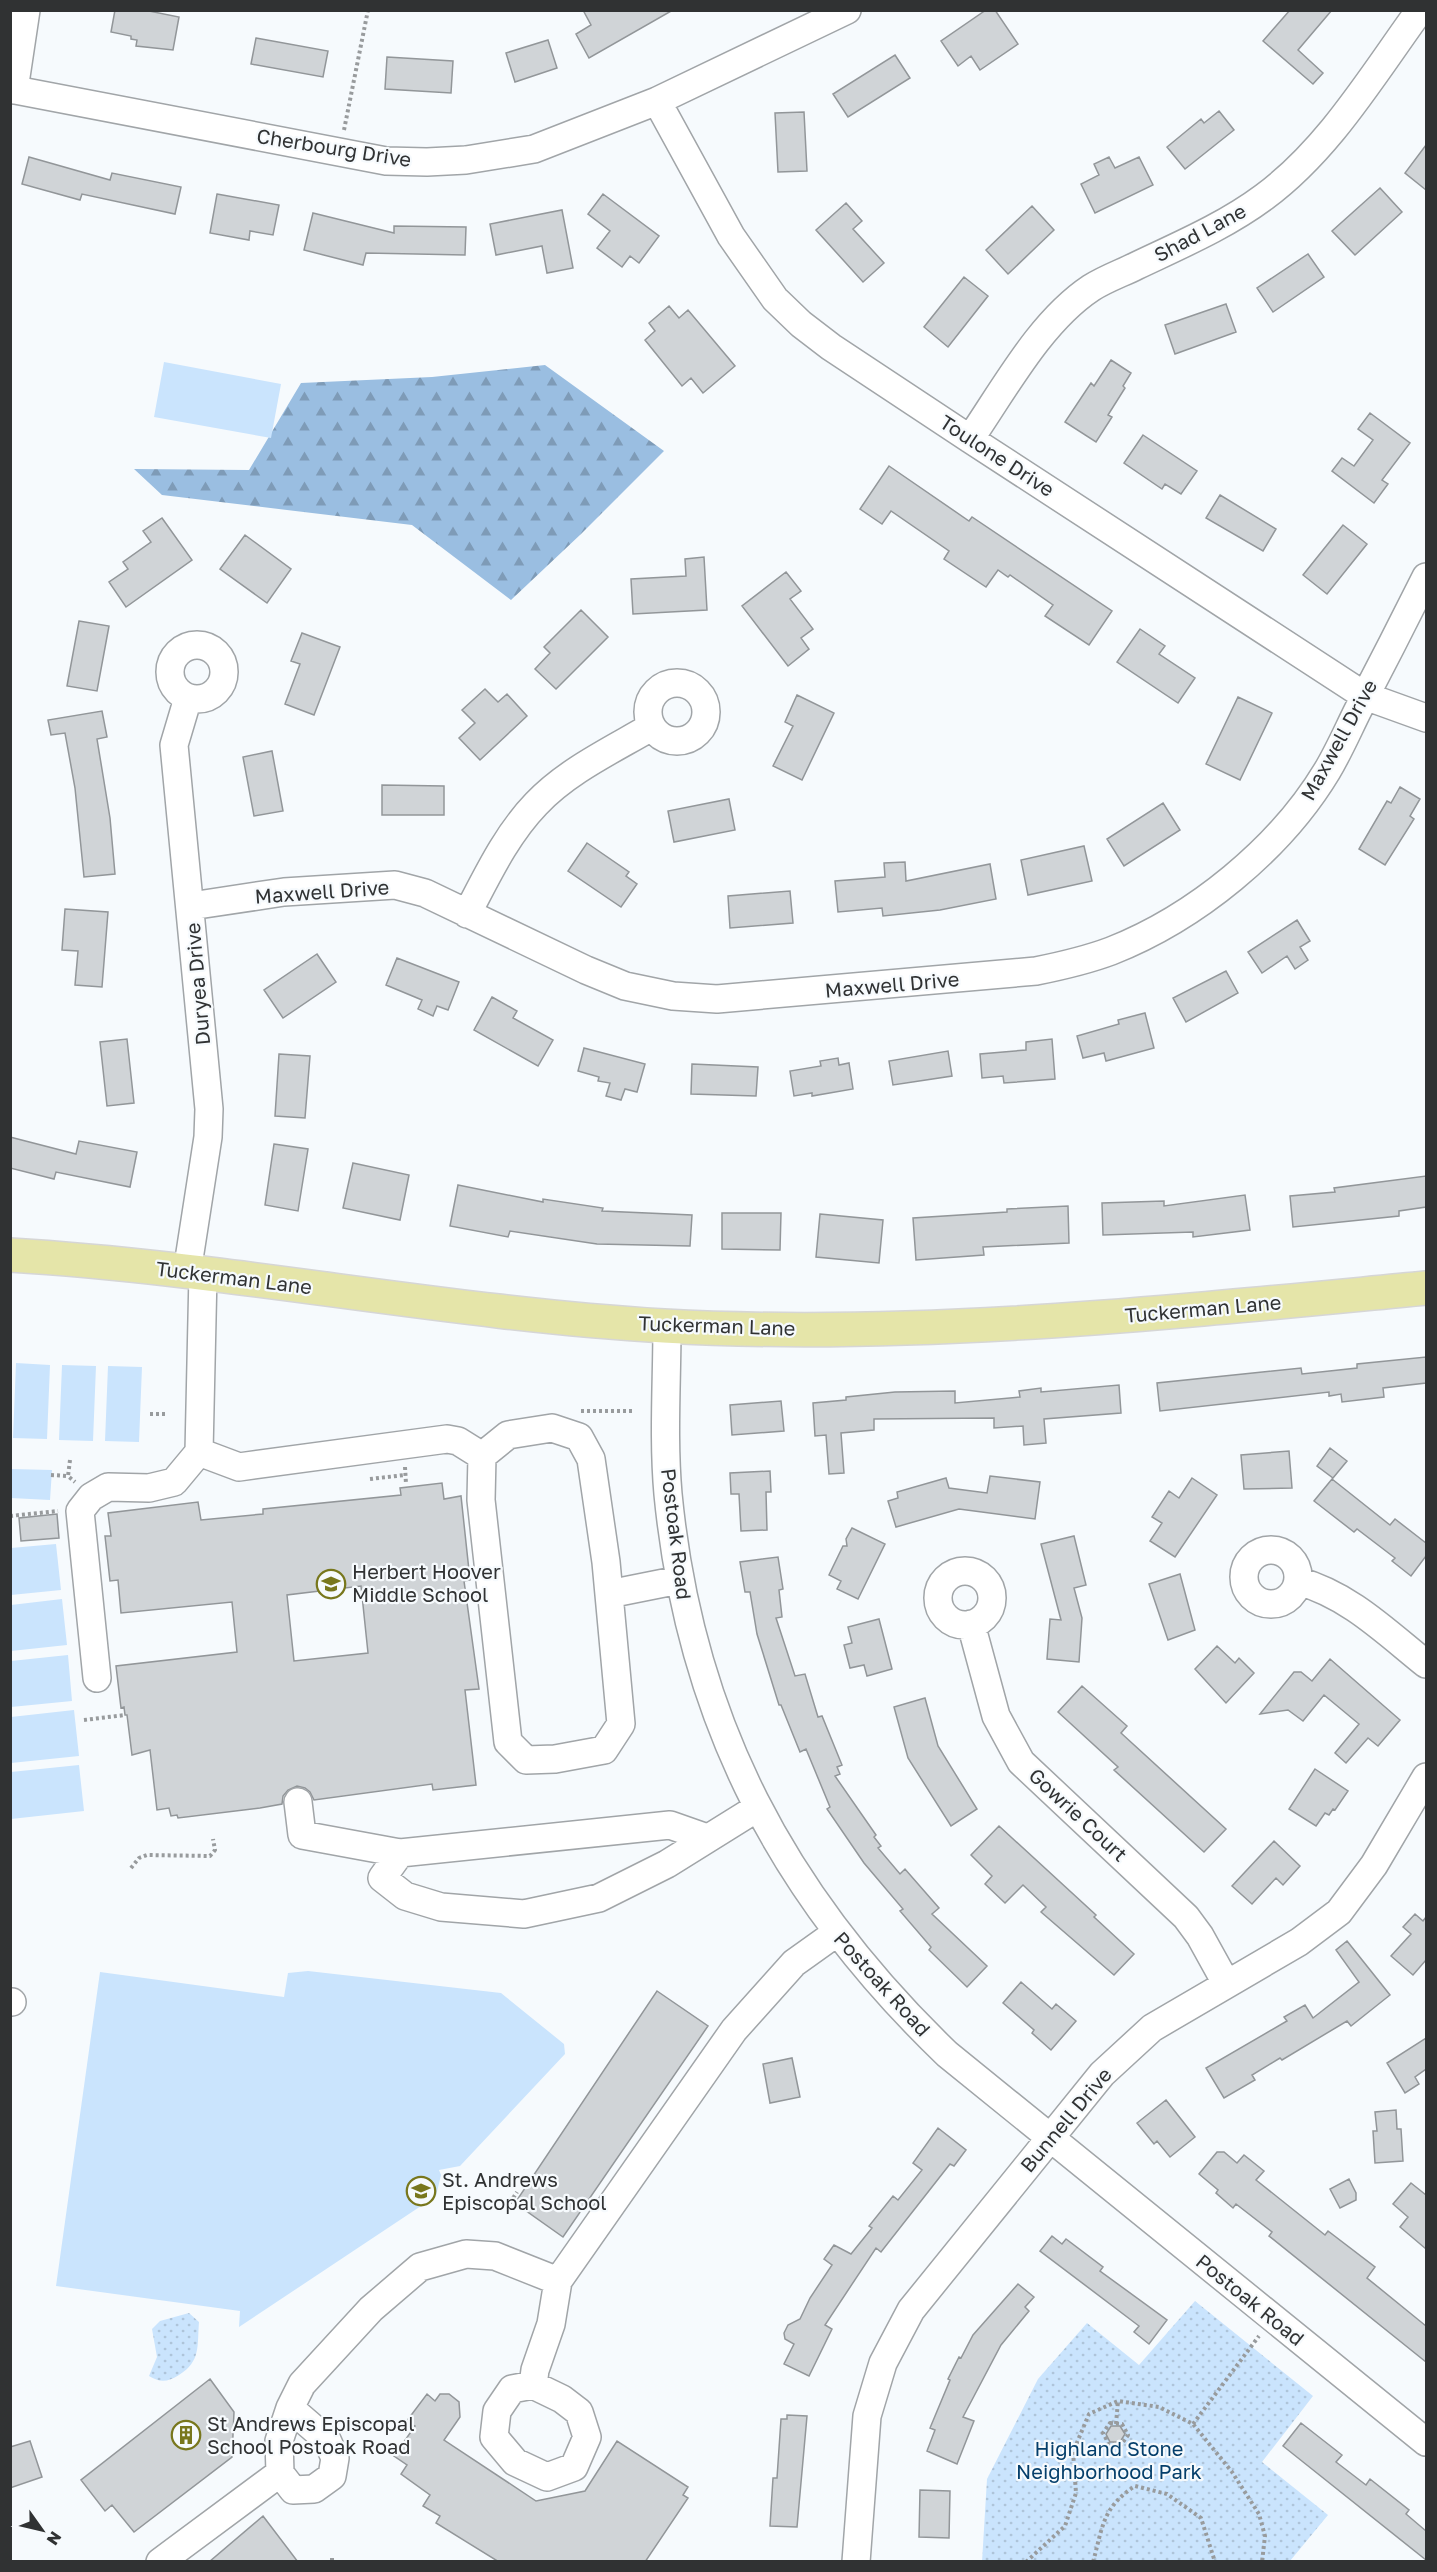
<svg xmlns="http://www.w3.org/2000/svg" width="1437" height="2572" font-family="'Golos Text',sans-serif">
<defs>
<pattern id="forest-firs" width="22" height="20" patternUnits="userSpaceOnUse" patternTransform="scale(1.5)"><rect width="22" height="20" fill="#9abee1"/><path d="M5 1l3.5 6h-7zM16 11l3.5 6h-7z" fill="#7e9bb7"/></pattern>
<pattern id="park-dots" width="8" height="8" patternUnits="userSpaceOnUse" patternTransform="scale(1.5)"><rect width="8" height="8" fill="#cae4fd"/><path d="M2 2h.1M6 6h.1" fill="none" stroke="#aec4d9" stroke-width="1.8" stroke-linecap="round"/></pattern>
</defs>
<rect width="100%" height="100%" fill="#f6fafd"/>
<path fill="url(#forest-firs)" d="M545,365L664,451L581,534L511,600L412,525L162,495L134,469L249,470L301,383L432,377Z"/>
<path fill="url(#park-dots)" d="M1195,2301L1313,2396L1262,2462L1328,2515L1290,2561L982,2562L987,2479L1038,2379L1087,2323L1139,2365Z
M189,2313L199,2322C197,2346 201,2361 179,2375C168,2382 160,2383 149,2376L157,2357L152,2329L160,2321Z"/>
<path fill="#cae4fd" d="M164,362L281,384L271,438L154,417Z
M16,1363L50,1365L47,1439L13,1438Z
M62,1365L96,1366L93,1441L59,1440Z
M108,1366L142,1367L139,1442L105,1441Z
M11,1469L52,1470L50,1500L11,1498Z
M56,1544L61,1590L11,1595V1548Z
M62,1599L67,1645L11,1651V1605Z
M68,1655L72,1701L11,1707V1661Z
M74,1710L79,1756L11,1763V1717Z
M79,1765L84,1811L11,1819V1772Z
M308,1971L501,1993L564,2044L565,2054L460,2166L439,2170L441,2175L436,2196L239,2327L240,2311L56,2286L100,1972L284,1997L288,1973Z"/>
<path fill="#d0d4d7" stroke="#929699" stroke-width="1.5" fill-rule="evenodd" d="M115,10H144L179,17L173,50L136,46L137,40L131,39V36L111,32Z
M583,10H673L589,58L576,34L591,25Z
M986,10H995L1018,44L980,70L971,56L958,66L941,41Z
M1290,10H1332L1298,50L1323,73L1313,84L1263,41Z
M256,38L328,51L323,77L251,64Z
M548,40L557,68L515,82L506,53Z
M895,55L910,78L848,117L833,94Z
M387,57L453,61L451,93L385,89Z
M1219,111L1234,130L1185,169L1167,147L1201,119L1204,123Z
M804,112L807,171L778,172L775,113Z
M1426,145V190L1405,173Z
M29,157L110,180L112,173L181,187L175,214L82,194L80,200L22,184Z
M1109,157L1115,168L1139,157L1153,185L1095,213L1081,184L1099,175L1094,164Z
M1380,188L1402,212L1355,255L1332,231Z
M217,194L279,205L273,235L250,231L249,240L210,233Z
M603,194L659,236L639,263L630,256L622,267L597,248L610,231L588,214Z
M846,203L862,221L853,229L884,263L863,282L816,230Z
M1032,206L1054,230L1008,274L986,250Z
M562,210L573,268L547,273L542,246L496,255L490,224Z
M313,213L394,233V226L466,227L465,255L366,253L363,265L304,250Z
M1308,254L1324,277L1273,312L1257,288Z
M964,277L988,296L948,347L924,327Z
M1226,304L1236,332L1175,354L1165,325Z
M669,306L679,318L688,310L735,366L703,393L691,378L682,386L645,340L655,331L649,323Z
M1111,360L1131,373L1123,386L1125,388L1108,415L1112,417L1096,442L1065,422L1091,383L1094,386Z
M1370,413L1410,443L1382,480L1388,484L1374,503L1332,471L1342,458L1354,466L1373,440L1358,429Z
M1143,435L1197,471L1181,494L1165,484L1162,489L1124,463Z
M889,466L969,521L972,517L1112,611L1089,645L1045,616L1053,605L1010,575L1008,577L998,570L986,587L944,559L949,551L891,511L882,524L860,509Z
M1220,495L1276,529L1263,551L1206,518Z
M162,518L192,560L126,607L109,582L128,569L123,562L151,542L143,531Z
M1343,525L1367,544L1327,594L1303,575Z
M245,535L291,569L267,603L220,569Z
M704,557L707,610L633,614L631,579L686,576L685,559Z
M786,572L801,591L790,599L813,629L801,638L809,649L788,666L742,606Z
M581,610L608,637L556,689L535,669L550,653L544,647Z
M79,621L109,626L97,691L67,686Z
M1140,629L1165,646L1159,654L1195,678L1178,703L1117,662Z
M302,633L340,647L314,715L285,704L300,664L291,661Z
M485,689L498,702L507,694L527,716L480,760L459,738L475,723L462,710Z
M797,695L834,713L802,780L773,766L793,726L785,722Z
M1238,697L1272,713L1240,780L1206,764Z
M102,711L107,737L97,739L110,818L115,874L84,877L75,788L65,733L51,735L48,720Z
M272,751L283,811L254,816L243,757Z
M382,785L444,786V815H382Z
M1400,787L1420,799L1410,816L1414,819L1385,865L1359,849L1387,801L1391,803Z
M729,799L735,830L674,842L668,811Z
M1163,803L1180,830L1124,866L1107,839Z
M587,843L629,872L626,876L637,884L621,907L568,871Z
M1084,846L1092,881L1028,895L1021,860Z
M905,862L906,881L990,864L996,899L940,910L883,916L882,908L838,912L835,881L885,877L884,863Z
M790,891L793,923L730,928L728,896Z
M65,909L108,912L102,987L75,985L78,951L62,950Z
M1297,920L1310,941L1300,947L1308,960L1295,969L1287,956L1262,973L1248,952Z
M317,954L336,982L283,1018L264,990Z
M397,958L459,982L448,1010L437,1006L433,1016L418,1009L422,1000L386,985Z
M1226,971L1238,993L1186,1022L1173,998Z
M492,997L517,1011L513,1018L553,1040L538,1066L474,1030Z
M1145,1013L1154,1048L1106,1061L1104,1053L1083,1058L1077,1036L1119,1024L1118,1020Z
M127,1039L134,1103L107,1106L100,1042Z
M1052,1039L1055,1079L1004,1083L1003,1076L982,1078L980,1054L1026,1050V1042Z
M584,1048L645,1064L637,1092L625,1089L621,1100L606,1096L610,1083L598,1081L599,1077L578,1071Z
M948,1051L952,1076L893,1085L889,1061Z
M279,1054L310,1056L305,1118L275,1116Z
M838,1058L839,1065L849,1063L853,1089L812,1096V1093L794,1096L790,1071L821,1066L820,1061Z
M692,1064L758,1067L756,1096L691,1094Z
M10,1137L76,1154L79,1141L137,1152L130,1187L56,1172L54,1179L10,1168Z
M274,1144L308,1149L298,1211L265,1205Z
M353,1163L409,1175L400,1220L343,1208Z
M1426,1176V1207L1399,1211V1216L1293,1227L1290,1196L1335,1192L1334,1188Z
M458,1185L543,1202V1199L603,1208L602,1211L692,1215L690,1246L597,1244L510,1231L508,1237L450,1226Z
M1245,1195L1250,1230L1193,1237V1232L1103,1235L1102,1203L1164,1201V1206Z
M1068,1206L1069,1243L983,1247L984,1255L916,1260L913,1218L1007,1212V1209Z
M722,1213H781L780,1250L722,1249Z
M820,1214L883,1220L879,1263L816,1257Z
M1426,1357V1383L1383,1388L1384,1397L1342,1402L1341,1394L1329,1396V1392L1160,1411L1157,1383L1301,1368L1302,1374L1357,1368V1364Z
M1119,1385L1121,1413L1044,1419L1046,1443L1024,1445L1023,1426L994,1428V1418L874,1419V1430L841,1433L844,1473L829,1474L826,1435L815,1436L813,1403L846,1400V1397L895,1392L955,1391V1403L1020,1397L1019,1391L1041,1388V1392Z
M781,1401L784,1431L732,1435L730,1405Z
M1330,1448L1347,1461L1333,1478L1317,1466Z
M1289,1451L1292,1488L1244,1489L1241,1455Z
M770,1471L771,1492H766L767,1530L741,1531L739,1494H731L730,1473Z
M990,1476L1040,1482L1035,1519L959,1509L896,1527L888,1501L898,1498L897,1492L946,1478L949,1488L987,1493Z
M1192,1478L1217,1495L1175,1557L1150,1541L1162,1523L1152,1517L1169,1491L1179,1498Z
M1332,1479L1390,1525L1395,1519L1426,1543V1556L1411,1576L1392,1561L1395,1558L1357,1529L1354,1532L1314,1501Z
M442,1483L444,1499L461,1496L470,1580L464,1581L479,1689L465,1690L476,1785L433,1790L432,1784L314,1800L310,1792L305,1788L297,1786L288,1790L283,1796L282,1804L260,1808L178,1818L177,1815L171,1816L169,1808L157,1810L150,1750L132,1755L127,1715H125L124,1707L121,1708L116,1666L237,1652L232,1602L121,1613L118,1580L110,1581L105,1536H111L108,1513L198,1502L201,1520L263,1514V1509L401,1495L400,1488ZM361,1586L368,1653L294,1661L287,1595Z
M57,1514L59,1538L21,1541L19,1518Z
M852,1528L885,1544L858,1599L837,1589L841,1581L829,1575L843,1546H847L846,1539Z
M1074,1536L1086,1585L1074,1588L1082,1618L1079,1662L1047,1659L1050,1619L1061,1620L1041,1544Z
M778,1557L783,1589L779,1590L782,1617L776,1618L795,1676L805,1674L818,1717L822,1716L842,1765L837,1767L840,1774L835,1776L876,1835L874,1837L881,1846L878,1848L900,1874L905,1869L939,1908L932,1914L987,1966L967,1987L929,1950L931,1947L900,1911L903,1909L864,1863L827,1809L830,1807L806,1749L800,1752L781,1705H779L757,1634L750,1592H745L740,1562Z
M1180,1574L1195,1630L1168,1640L1149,1584Z
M879,1619L892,1669L867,1676L864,1665L850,1668L844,1645L852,1643L848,1627Z
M1217,1646L1235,1663L1239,1658L1254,1673L1226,1703L1195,1669Z
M1330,1659L1400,1720L1378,1746L1368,1738L1346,1763L1335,1753L1359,1724L1324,1695L1303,1721L1288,1710L1260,1714L1294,1672H1301L1312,1681Z
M1082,1686L1127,1726L1121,1733L1226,1829L1204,1852L1114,1770L1118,1767L1058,1712Z
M925,1698L938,1746L977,1809L951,1826L908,1758L894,1707Z
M1315,1769L1348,1791L1335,1810L1333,1809L1329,1815L1325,1813L1316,1826L1289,1809Z
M999,1826L1096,1915L1094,1917L1134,1954L1114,1975L1041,1912L1046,1907L1023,1885L1005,1903L985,1884L992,1876L971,1855Z
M1274,1841L1300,1866L1283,1885L1276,1878L1252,1904L1232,1886Z
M1415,1914L1423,1921L1426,1917V1960L1413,1975L1391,1956L1411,1934L1403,1927Z
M1347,1941L1390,1995L1351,2026L1347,2021L1282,2060L1280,2058L1252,2075L1255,2080L1224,2098L1206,2068L1287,2021L1284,2017L1305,2005L1313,2018L1359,1982L1336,1950Z
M1021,1982L1052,2009L1056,2004L1076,2021L1051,2050L1032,2033L1034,2030L1003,2003Z
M657,1991L708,2026L563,2237L515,2203Z
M1426,2038V2069L1415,2077L1419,2084L1405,2093L1387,2063Z
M792,2058L800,2097L770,2103L763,2064Z
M1166,2100L1195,2137L1170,2157L1157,2141L1154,2144L1137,2123Z
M1396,2110L1397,2129H1401L1403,2161L1375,2163L1373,2131H1377L1375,2112Z
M938,2128L966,2150L954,2166L950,2164L881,2252L876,2248L825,2325L832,2329L809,2376L784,2364L794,2344L785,2339L784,2333L788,2325L800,2319L810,2298L832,2265L824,2259L834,2245L851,2254L872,2228L869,2226L893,2196L898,2200L922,2170L913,2163Z
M1217,2152H1224L1237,2163L1244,2155L1264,2171L1256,2180L1325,2235L1328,2231L1375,2267L1367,2278L1426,2326V2362L1269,2236L1272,2232L1236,2204L1233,2208L1216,2193L1218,2190L1199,2174Z
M1349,2179L1356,2193V2200L1340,2208L1330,2189Z
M1411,2183L1426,2195V2249L1400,2227L1408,2217L1393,2204Z
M1052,2236L1062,2244L1066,2239L1103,2267L1100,2271L1167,2320L1149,2344L1134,2332L1139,2326L1040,2251Z
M1018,2284L1034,2297L1025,2307L1029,2311L1001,2345L963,2417L974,2421L957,2464L927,2451L935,2430L930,2428L950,2380L948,2379L959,2357L961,2358L973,2335Z
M210,2379L234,2412L232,2457L134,2532L112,2505L105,2511L81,2480Z
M427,2394L435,2401L440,2394H449L459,2402L460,2417L444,2440L536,2501L585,2491L617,2441L688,2487L683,2495L688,2498L645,2562H499L436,2523L440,2516L423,2506L430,2495L401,2474L407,2465L394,2456L415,2426L406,2422Z
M787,2415L807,2416L797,2527L770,2526L773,2478H777L781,2419H787Z
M1301,2423L1342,2455L1336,2462L1366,2485L1370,2479L1409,2510L1406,2514L1426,2531V2560L1283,2446Z
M1111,2426H1120L1125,2434L1120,2442H1110L1106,2434Z
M30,2441L42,2477L10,2488V2447Z
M920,2490L950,2491L949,2538L919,2537Z
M263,2516L298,2562H209Z"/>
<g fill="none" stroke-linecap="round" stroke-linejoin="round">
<g stroke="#a1a5a8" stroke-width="30">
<path id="minor" d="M10,89L386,161L427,162L466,160L534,149L657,101L847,10
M14,90L26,10
M657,101L731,236L775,299L801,324L831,347L970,439L1365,696L1426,718
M970,439C1005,388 1040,322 1091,288C1105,279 1122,273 1136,266C1180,245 1225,226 1264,197C1329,149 1372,76 1420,10
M170 672a27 27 0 1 1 54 0a27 27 0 1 1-54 0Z
M648 712a29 29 0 1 1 58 0a29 29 0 1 1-58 0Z
M191,906L284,892L395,885L425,893L586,970L625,986L673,996L717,999L1036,971C1061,966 1087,960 1111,951C1195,918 1280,849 1327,771C1339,751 1348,730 1358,710C1381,666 1404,621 1426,577
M467,914C487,876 506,835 536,804C567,771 612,750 651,727
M187,1272L208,1137L209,1109L174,745L188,698
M667,1326C667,1381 663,1438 668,1494C690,1721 784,1897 947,2054L1426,2442
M552,1428L579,1437L591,1459L606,1562L621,1724L604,1750L555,1759L526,1760L508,1742L481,1500L482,1456L508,1435Z
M199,1452L239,1467L447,1439L458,1441L482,1456
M1244 1577a27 27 0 1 1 54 0a27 27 0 1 1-54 0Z
M938 1598a27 27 0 1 1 54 0a27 27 0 1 1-54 0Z
M1298,1581C1349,1595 1386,1632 1426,1664
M609,1594L679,1580
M971,1624L996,1716L1021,1762L1186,1917L1200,1936L1226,1983
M97,1678L80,1511L91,1497L108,1487L149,1488L174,1482L199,1452L203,1274
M298,1802L302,1835L400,1853
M707,1838L670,1825L400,1853L382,1878L405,1896L441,1907L524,1914L599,1898L667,1864L757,1808
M10,2002H12
M533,2385L535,2370L551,2324L558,2281L734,2030L794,1963L836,1933
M533,2385L562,2399L579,2412L587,2437L574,2467L547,2477L515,2462L494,2437L497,2411L512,2389Z
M290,2408L327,2440L335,2458L332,2476L314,2489L293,2490L280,2473L279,2441L290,2408L302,2384L371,2309L420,2267L466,2254L495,2256L558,2281
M160,2562L280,2473
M856,2562L867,2416L883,2363L911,2310L1102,2074L1152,2028L1299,1942L1339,1912L1374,1865L1426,1777"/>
</g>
<g stroke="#d6d6d6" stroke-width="36">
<path id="major" d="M10,1255C229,1268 445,1313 664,1326C918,1340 1173,1312 1426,1288"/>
</g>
<path stroke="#989b9d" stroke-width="4" stroke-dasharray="3 3" stroke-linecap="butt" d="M344,130L368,10
M581,1411H635
M150,1414H166
M70,1460L68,1476L75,1482
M405,1467L406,1484
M51,1475L68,1476
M370,1479L405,1475
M10,1516L58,1511
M84,1720L125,1715
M131,1868L139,1858L147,1855L210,1856L215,1850L213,1839
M510,2203L517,2192
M1110,2423L1122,2424L1128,2435L1121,2445L1109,2444L1103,2433Z
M1116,2424L1118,2401
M1193,2424L1259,2336
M332,2558V2562
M1026,2562L1065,2526L1076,2493L1073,2452L1089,2414L1118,2401L1159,2407L1193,2424L1232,2472L1259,2514L1265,2536L1262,2562
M1093,2562C1103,2526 1102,2508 1135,2486L1167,2494L1201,2518L1215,2562"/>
<use href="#minor" stroke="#fff" stroke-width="27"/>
<use href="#major" stroke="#e5e5a9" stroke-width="33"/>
</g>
<defs>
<g id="school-ring" transform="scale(1.5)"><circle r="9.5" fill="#f6fafd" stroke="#78771d" stroke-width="1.5"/><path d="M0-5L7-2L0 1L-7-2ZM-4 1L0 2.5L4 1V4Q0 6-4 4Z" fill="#78771d"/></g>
<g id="building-ring" transform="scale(1.5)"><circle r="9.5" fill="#f6fafd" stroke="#78771d" stroke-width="1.5"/><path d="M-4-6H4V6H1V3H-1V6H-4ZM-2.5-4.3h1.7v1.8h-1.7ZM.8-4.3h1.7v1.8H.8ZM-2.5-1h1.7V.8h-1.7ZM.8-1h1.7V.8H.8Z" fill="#78771d"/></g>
</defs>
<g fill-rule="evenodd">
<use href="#school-ring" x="331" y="1584"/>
<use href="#school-ring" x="421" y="2191"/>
<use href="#building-ring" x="186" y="2435"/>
</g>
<g text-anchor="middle" stroke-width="4.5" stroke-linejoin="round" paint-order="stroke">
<g font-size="20" fill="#303233" stroke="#f6fafd">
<text transform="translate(334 148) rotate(9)" y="7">Cherbourg Drive</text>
<text transform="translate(1200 233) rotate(-28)" y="7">Shad Lane</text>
<text transform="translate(997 456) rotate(33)" y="7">Toulone Drive</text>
<text transform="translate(1339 740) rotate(-61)" y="7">Maxwell Drive</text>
<text transform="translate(322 892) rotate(-4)" y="7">Maxwell Drive</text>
<text transform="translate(198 984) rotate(-95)" y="7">Duryea Drive</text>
<text transform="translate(892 985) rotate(-5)" y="7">Maxwell Drive</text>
<text transform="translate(234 1278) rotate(7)" y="7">Tuckerman Lane</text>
<text transform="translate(1203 1309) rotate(-5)" y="7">Tuckerman Lane</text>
<text transform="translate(717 1326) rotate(2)" y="7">Tuckerman Lane</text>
<text transform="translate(676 1534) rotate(83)" y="7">Postoak Road</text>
<text transform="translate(1078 1815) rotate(43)" y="7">Gowrie Court</text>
<text transform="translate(882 1984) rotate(48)" y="7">Postoak Road</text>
<text transform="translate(1066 2120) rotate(-50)" y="7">Bunnell Drive</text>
<text transform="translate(1250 2300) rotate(39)" y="7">Postoak Road</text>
</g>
<g font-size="20" fill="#303233" stroke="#f6fafd" text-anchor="start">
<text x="352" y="1579">Herbert Hoover<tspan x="352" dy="23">Middle School</tspan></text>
<text x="442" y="2187">St. Andrews<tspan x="442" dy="23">Episcopal School</tspan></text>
<text x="207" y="2431">St Andrews Episcopal<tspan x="207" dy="23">School Postoak Road</tspan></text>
</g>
<g font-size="20" fill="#053f6b" stroke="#f6fafd">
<text x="1109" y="2456">Highland Stone<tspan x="1109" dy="23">Neighborhood Park</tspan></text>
</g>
</g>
<rect width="1437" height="2572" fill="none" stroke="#303233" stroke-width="24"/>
<g transform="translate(42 2530) rotate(124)" stroke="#f6fafd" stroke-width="4.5" paint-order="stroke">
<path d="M0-4.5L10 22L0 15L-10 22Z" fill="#303233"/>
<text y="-9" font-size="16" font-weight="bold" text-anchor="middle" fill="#303233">N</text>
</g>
</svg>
